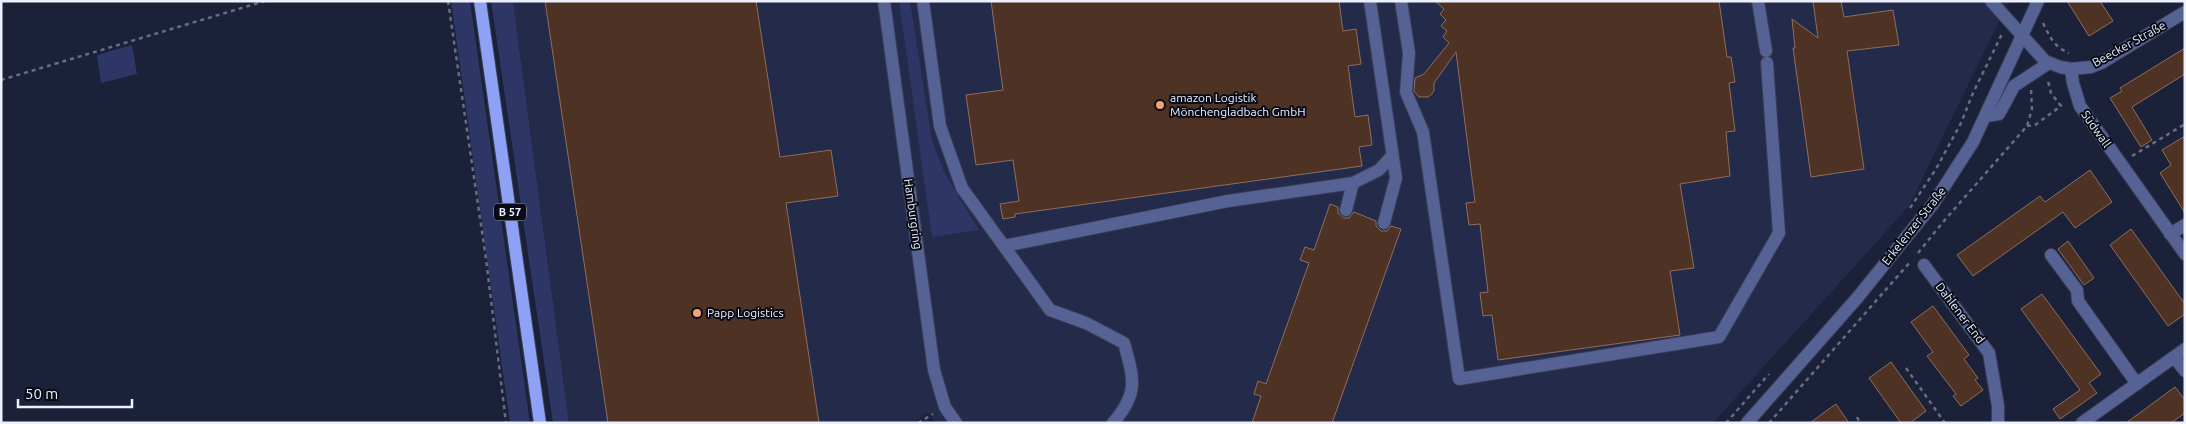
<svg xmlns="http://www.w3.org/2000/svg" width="2186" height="424" font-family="Ubuntu,sans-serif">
<rect width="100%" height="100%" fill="#1c213a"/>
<path fill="#242a49" d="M513,1H2009L1909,206L1713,423H936L927,412L914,423H569Z"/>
<path fill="#2d3665" d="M451,1H470L530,423H510Z
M491,1H513L569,423H553Z
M899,1H910L932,141L945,174L979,230L932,237Z
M132,45L137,74L101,83L97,55Z"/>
<path fill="#4e3223" stroke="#8e6e5e" d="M545,1H756L780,157L831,150L838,196L786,203L819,423H608Z
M991,1H1339L1343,31L1356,29L1361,64L1348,66L1355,117L1368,115L1372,145L1359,147L1362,166L1015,214V217L1003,219L1000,204L1019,201L1013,160L976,165L966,95L1003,90Z
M1435,1H1719L1727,57H1731L1735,82L1729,83L1735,131L1726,132L1730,176L1680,184L1694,268L1670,271L1680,335L1498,360L1492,315L1483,316L1480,293L1488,292L1480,224L1469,225L1466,203L1475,202L1456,52L1434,83V90L1432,94L1428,97H1419L1414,91L1415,78L1424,74L1449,43L1443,37L1447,31L1441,26L1446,20L1440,14L1444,9Z
M1813,1H1841L1844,17L1893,10L1899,45L1847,51L1864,169L1811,177L1793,48H1795L1792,19L1818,38Z
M2067,1H2100L2113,21L2089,36Z
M2185,48V74L2132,107L2152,140L2141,147L2110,98L2122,91L2120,88Z
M2185,136V213L2160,173L2171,165L2162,150Z
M2090,170L2112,202L2075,228L2063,212L1973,276L1957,255L2040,196L2045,202Z
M1330,204L1338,207V213L1344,218H1349L1354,212L1376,221V226L1381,231H1387L1391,226L1401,229L1332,423H1252L1261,396L1254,394L1258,381L1266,384L1309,263L1300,260L1305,247L1314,250Z
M2131,229L2185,304V314L2168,326L2110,245Z
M2068,241L2094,278L2084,285L2058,249Z
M2042,294L2101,374L2089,383L2097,393L2060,419L2053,409L2080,390L2021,309Z
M1933,306L1969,355L1964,359L1978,378L1975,380L1983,390L1961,406L1953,396L1956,394L1927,356L1933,352L1911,322Z
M1891,362L1926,411L1910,423H1901L1869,378Z
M2175,387L2185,400V413L2171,423H2126Z
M1836,404L1849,423H1810L1826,411Z"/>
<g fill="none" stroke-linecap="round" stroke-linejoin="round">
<g stroke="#393e56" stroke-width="14">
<path id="minor" d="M884,1L934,370L945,407L956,423
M923,1L940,126L962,188L1050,310L1086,323L1124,343C1134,379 1139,393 1113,423
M1370,1L1396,178L1384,223
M1401,1L1409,53L1406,92L1423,132L1459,379L1719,337L1779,233L1767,63
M1758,1L1766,51
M1991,1L2045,61L2060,67L2071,69L2073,83L2080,106L2185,254
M2071,69L2091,67L2101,63L2185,12
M1985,116L1999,114L2014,86L2049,63
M1346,210L1353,183
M2170,234L2185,225
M1004,246L1228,201L1353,183L1379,170L1392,156
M2051,255L2077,290L2078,301L2137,384
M1924,265L1989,353L1998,406V423
M2185,349L2174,357L2185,371
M1747,423L1858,297L1933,204L1973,142L2038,1
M2082,423L2174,357"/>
</g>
<g stroke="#393e56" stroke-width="14">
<path id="major" d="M480,1L540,423"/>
</g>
<path stroke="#686d82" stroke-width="2.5" stroke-dasharray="4 4" stroke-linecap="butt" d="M448,1L486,259L506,423
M2043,23C2050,37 2054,47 2069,53
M1,80L265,1
M2027,126L2035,125L2061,106L2051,93L2048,81
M2132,156L2185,124
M1910,208L1936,169L1961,123L1973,93L2002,34
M1918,253L1943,222L2027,126L2032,109L2031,90
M1906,368L1945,423
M1857,417L1860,423
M918,423L933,414
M1726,423L1769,374
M1769,423L1911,261"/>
<use href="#minor" stroke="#566294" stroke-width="12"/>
<use href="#major" stroke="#8ea2f5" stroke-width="12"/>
</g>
<g fill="#f0a279" stroke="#090c17" stroke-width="2">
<circle cx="1160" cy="105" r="5"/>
<circle cx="697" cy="313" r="5"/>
</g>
<g text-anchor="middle" stroke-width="4" stroke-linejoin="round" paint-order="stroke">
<rect fill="#090c17" stroke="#a9acb9" stroke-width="1" x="494" y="203.5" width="32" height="17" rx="4"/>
<g font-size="11" font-weight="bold" fill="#edf1ff">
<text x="510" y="216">B 57</text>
</g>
<g font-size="12" fill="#edf1ff" stroke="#090c17">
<text transform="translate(2129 44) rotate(-29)" y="4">Beecker Straße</text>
<text transform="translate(2096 129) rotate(55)" y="4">Südwall</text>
<text transform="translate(913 214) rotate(82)" y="4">Hamburgring</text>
<text transform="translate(1914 226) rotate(-52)" y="4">Erkelenzer Straße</text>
<text transform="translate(1960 313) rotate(53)" y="4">Dahlener End</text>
</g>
<g font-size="12" fill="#edf1ff" stroke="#090c17" text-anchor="start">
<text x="1170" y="102">amazon Logistik<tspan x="1170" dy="14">Mönchengladbach GmbH</tspan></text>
<text x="707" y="317">Papp Logistics</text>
</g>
</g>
<rect width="2186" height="424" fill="none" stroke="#edf1ff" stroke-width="5"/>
<path d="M18 399v8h114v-8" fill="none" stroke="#edf1ff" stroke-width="2.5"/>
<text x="25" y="399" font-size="15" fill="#edf1ff" stroke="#090c17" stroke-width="4" paint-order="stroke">50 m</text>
</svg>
